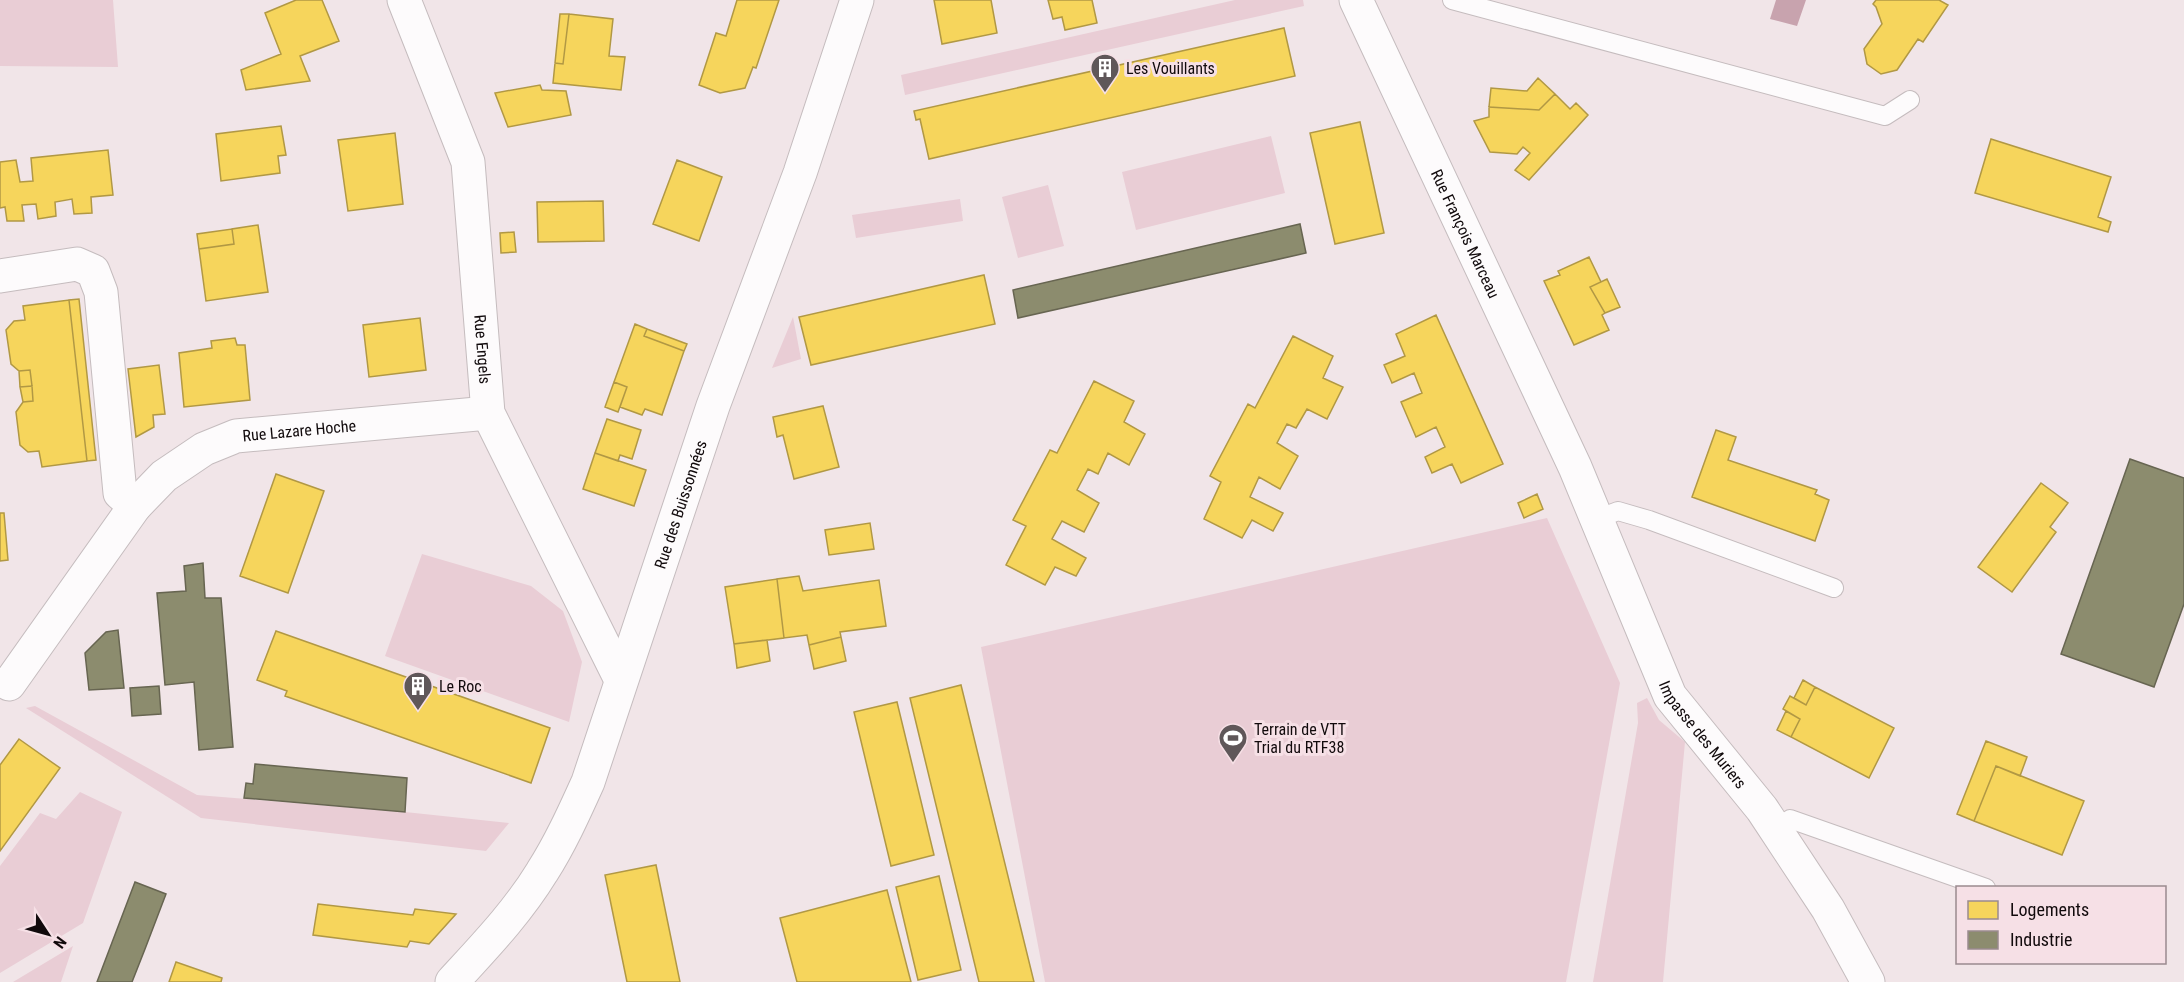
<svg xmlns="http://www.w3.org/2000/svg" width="2184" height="982" font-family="'Roboto Condensed',sans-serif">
<rect width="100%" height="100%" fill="#f1e5e8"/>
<path fill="#e9cdd5" d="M0,0H113L118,67L0,66Z
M1235,0H1303L1304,6L905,95L901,75Z
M1271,136L1285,193L1136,230L1122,172Z
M1048,185L1064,246L1018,258L1002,197Z
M960,199L963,221L856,238L852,215Z
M793,317L801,359L772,368Z
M1547,518L1620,683L1566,982H1045L981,647Z
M422,554L531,586L563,611L582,662L569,722L385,656Z
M1647,698L1659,720L1685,742L1663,982H1593L1638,723L1637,703Z
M35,706L197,795L405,812L509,823L486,851L201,818L26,708Z
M80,792L122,812L83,923L0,973V866L40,813L56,819Z
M73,946L61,982H13Z"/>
<path fill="#c8a3ae" d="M1776,0H1806L1797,26L1770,19Z"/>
<path fill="#f6d55c" stroke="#b19844" stroke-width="1.5" d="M296,0H322L339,41L300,56L310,81L246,90L241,70L281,54L265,13Z
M737,0H779L756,68L753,67L745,88L720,93L699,85L716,33L726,36Z
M934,0H991L997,33L942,44Z
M1048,0H1092L1097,23L1065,30L1062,17L1053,19Z
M1876,0H1939L1948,5L1923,42L1918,39L1897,70L1881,74L1867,64L1864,49L1882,24L1876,7L1873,4Z
M560,14H569L563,64L555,63Z
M569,14L613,19L609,56L625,57L621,90L553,83L555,63L563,64Z
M1284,28L1295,76L929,159L920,119L916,120L914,111Z
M1538,78L1555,94L1539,110L1489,107L1491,88L1527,91Z
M540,85L542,90L566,91L571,115L508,127L495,93Z
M1555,94L1570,109L1576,103L1588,115L1529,180L1515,170L1530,153L1523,147L1517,154L1490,152L1474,121L1489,117V107L1539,110Z
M1360,122L1384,233L1335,244L1310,133Z
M281,126L286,155L278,156L280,173L221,181L216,134Z
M395,133L403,204L348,211L338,140Z
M1991,139L2111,177L2098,217L2111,222L2108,232L1975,193Z
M108,150L113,195L91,197L92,213L74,214L72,199L55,202L56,216L38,219L36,204L22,205L24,221H7L5,207L0,208V162L16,160L20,182L33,181L31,158Z
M677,160L722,177L699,241L653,224Z
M603,201L604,241L538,242L537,202Z
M258,225L268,292L206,301L199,249L234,244L232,229Z
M232,229L234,244L199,249L197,234Z
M514,232L516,252L501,253L500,233Z
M1589,257L1601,282L1590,287L1605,313L1602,315L1609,330L1574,345L1544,281L1560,275L1558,271Z
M984,275L995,324L811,365L799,317Z
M1607,279L1620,307L1605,313L1590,287Z
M79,299L96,460L87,461L69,300Z
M69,300L87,461L42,467L39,451L28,452L20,445L16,412L23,402L33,401L32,386L30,370L19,371L11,364L6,330L14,321L25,320L23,306Z
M1436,315L1503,464L1461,483L1452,464L1432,473L1425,457L1445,447L1436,427L1416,437L1401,402L1422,393L1414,373L1392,383L1384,365L1405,356L1396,334Z
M420,318L426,370L369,377L363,325Z
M635,324L647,329L644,336L684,351L662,415L645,409L642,415L620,407L627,387L614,382Z
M647,329L687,344L684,351L644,336Z
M1293,336L1333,356L1323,378L1343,387L1327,419L1307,409L1296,428L1287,424L1277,443L1298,456L1280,489L1259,477L1250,497L1283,513L1273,531L1252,520L1242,538L1204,519L1221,482L1210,476L1248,404L1255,408Z
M235,338L237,345H245L250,400L184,407L179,353L212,348L211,341Z
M159,365L165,414L153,415L154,427L136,437L128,369Z
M30,370L32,386L20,387L19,371Z
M1094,381L1134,401L1124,422L1145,434L1129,465L1108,453L1098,474L1088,469L1077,490L1099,503L1084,532L1062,521L1052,539L1086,558L1076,576L1055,567L1045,585L1006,565L1026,526L1013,520L1050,450L1057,453Z
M614,382L627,387L618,412L605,407Z
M32,386L33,401L23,402L20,387Z
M823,406L839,467L794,479L783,435L777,437L773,417Z
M607,419L641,430L632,459L620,455L618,461L595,453Z
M1716,430L1736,437L1728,460L1817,490L1815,494L1829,500L1815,541L1692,497Z
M595,453L646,470L634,506L583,489Z
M276,474L324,491L288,593L240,576Z
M2041,483L2068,503L2050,527L2056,532L2012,592L1978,567Z
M1537,494L1543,509L1524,518L1518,503Z
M0,513H4L8,560L0,561Z
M870,523L874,549L829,555L825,530Z
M799,576L803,591L879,580L886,626L840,632L841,637L809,645L807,635L784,638L777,579Z
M777,579L784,638L734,644L725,587Z
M276,631L550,728L531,783L285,696L287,691L257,680Z
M841,637L846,661L814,669L809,645Z
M767,640L770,661L737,668L734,644Z
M1803,680L1815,687L1806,705L1794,698Z
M961,685L1034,982H979L910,698Z
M1815,687L1894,728L1869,778L1791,737L1800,719L1783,709L1790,696L1806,705Z
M897,702L934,855L891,866L854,712Z
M1786,711L1800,719L1791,737L1777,730Z
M19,739L60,768L0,851V765Z
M1986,741L2027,757L2020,776L1996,766L1974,821L1957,814Z
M1996,766L2084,801L2062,855L1974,821Z
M656,865L680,982H627L605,875Z
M939,876L961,970L918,980L896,887Z
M887,890L911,982H797L780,918Z
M318,904L413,915L415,909L456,914L429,944L410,941L407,947L313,935Z
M176,962L222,978L221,982H169Z"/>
<path fill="#8c8c6e" stroke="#676551" stroke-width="1.5" d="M1300,224L1306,253L1018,318L1013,290Z
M2130,459L2184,478V604L2154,687L2061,654Z
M203,563L205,598H221L233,747L199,750L194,682L165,685L157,593L186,591L184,566Z
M118,630L124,688L89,690L85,653L106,632Z
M159,686L161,714L132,716L130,688Z
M255,764L407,778L405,812L244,798L246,783L253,784Z
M135,882L166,894L145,949L132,982H97Z"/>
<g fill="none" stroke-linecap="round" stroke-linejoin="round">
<g stroke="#c5bcbe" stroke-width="20">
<path id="service" d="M1452,0L1885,116L1910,100
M1597,519L1618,511L1649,520L1834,588
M1776,830L1790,819L1986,888"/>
</g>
<g stroke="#c5bcbe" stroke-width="35">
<g id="minor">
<path id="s1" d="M404,0L468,162L488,413L621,680"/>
<path id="s2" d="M1356,0L1575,467L1670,696L1762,809L1828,909L1868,982"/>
<path d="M0,276L77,264L93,271L101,292L120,493L135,506"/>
<path id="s3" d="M9,684L135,506L164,476L204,449L236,436L488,413"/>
</g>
</g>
<g stroke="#c5bcbe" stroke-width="35">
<g id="tertiary">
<path id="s4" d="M452,982C484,947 517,913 542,872C560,844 574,813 588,782L713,406L800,173L857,0"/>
</g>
</g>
<use href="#service" stroke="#fdfbfc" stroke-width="18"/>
<use href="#minor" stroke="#fdfbfc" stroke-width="33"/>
<use href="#tertiary" stroke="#fdfbfc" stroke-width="33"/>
</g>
<defs>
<g id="building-pin" transform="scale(1.5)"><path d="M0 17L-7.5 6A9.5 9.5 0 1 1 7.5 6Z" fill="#5f5759" stroke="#f6e0e6"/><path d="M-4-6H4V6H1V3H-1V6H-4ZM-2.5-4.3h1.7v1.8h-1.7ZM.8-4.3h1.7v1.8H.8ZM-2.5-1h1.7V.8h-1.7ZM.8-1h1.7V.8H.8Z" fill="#fff"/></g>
<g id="stadium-pin" transform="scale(1.5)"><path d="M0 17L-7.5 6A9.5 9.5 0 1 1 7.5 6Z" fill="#5f5759" stroke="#f6e0e6"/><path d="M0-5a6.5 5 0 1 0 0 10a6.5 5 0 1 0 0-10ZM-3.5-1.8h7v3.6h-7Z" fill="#fff"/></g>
</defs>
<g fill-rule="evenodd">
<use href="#building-pin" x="1105" y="68"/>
<use href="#building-pin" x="418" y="686"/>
<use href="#stadium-pin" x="1233" y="738"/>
</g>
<g text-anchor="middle" stroke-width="6" stroke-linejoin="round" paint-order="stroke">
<g font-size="16" fill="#110a0c" stroke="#f6e0e6" text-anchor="start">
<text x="1126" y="74">Les Vouillants</text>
<text x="439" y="692">Le Roc</text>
<text x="1254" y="735">Terrain de VTT<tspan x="1254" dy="18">Trial du RTF38</tspan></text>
</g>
<g font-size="16" fill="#110a0c" stroke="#f6e0e6">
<text dy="6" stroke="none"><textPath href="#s2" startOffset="258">Rue François Marceau</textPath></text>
<text dy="6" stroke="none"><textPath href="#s1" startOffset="362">Rue Engels</textPath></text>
<text dy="6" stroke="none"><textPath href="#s3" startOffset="406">Rue Lazare Hoche</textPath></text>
<text dy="6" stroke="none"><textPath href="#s4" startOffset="536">Rue des Buissonnées</textPath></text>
<text dy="6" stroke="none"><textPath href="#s2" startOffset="814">Impasse des Muriers</textPath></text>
</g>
</g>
<rect x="1956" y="886" width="210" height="78" fill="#f6e0e6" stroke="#9a8a8f" stroke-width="1.5"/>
<rect x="1968" y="901" width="30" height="18" fill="#f6d55c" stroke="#9a8a8f" stroke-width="1.5"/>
<text x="2010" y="916" font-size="18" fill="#110a0c">Logements</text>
<rect x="1968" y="931" width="30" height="18" fill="#8c8c6e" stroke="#9a8a8f" stroke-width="1.5"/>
<text x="2010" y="946" font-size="18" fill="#110a0c">Industrie</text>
<g transform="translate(48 934) rotate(126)" stroke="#f6e0e6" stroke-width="4.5" paint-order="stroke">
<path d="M0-4.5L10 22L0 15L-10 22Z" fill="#110a0c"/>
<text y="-9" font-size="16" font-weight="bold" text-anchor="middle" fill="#110a0c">N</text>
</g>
</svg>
